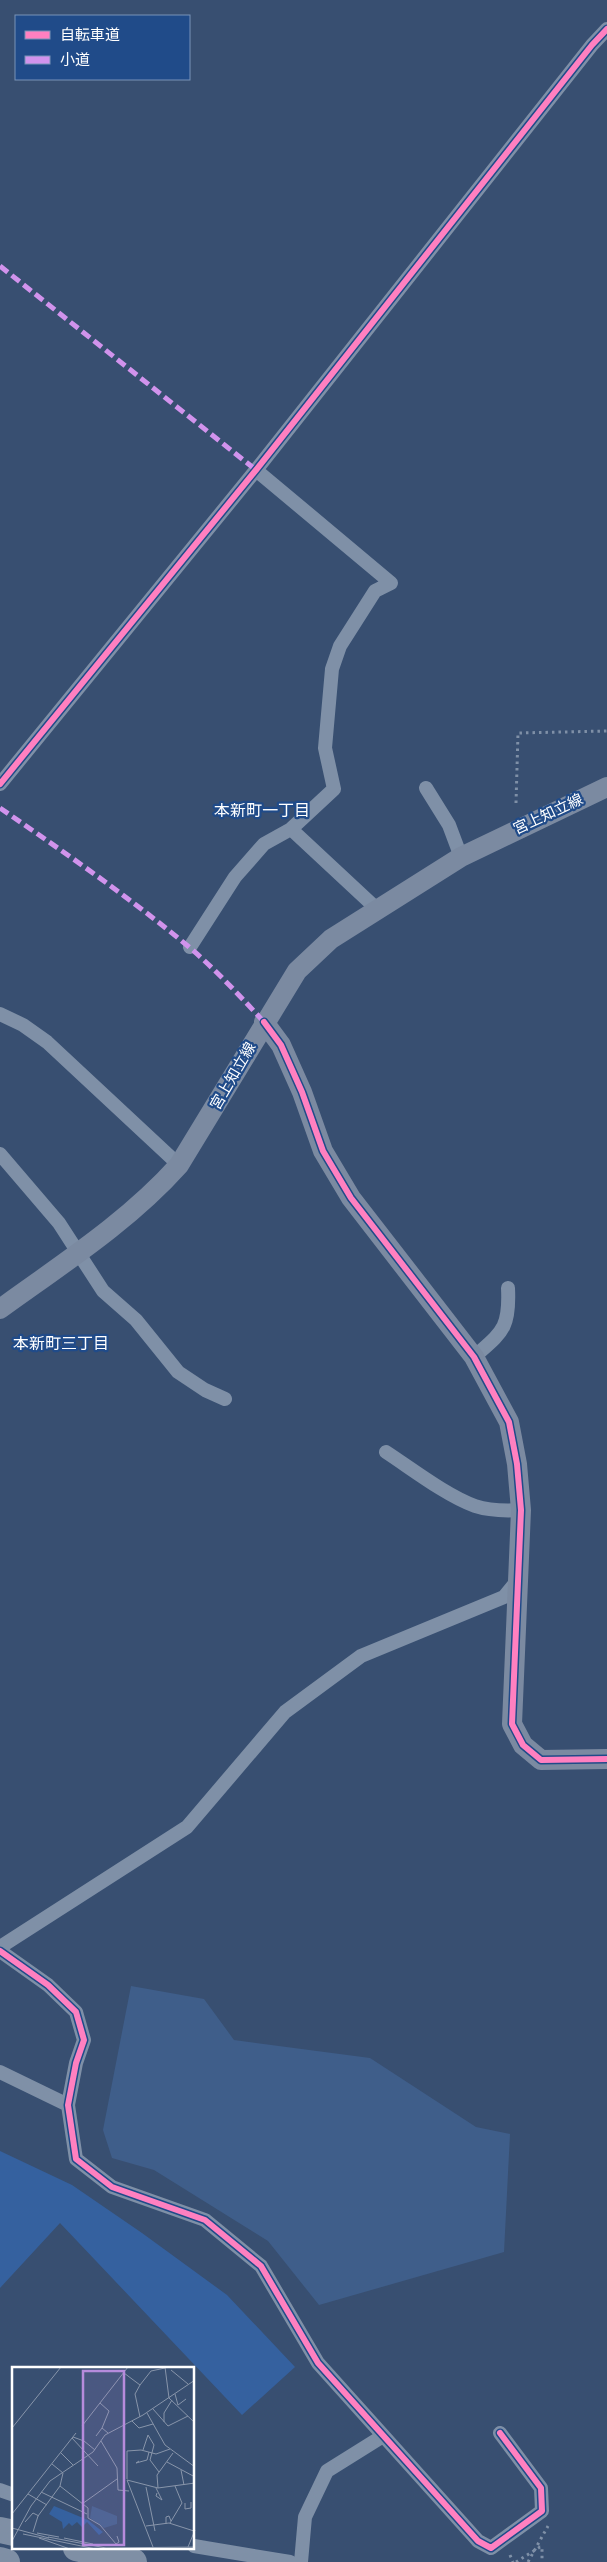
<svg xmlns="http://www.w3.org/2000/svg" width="607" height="2562" font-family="'Golos Text','Noto Sans JP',sans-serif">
<rect width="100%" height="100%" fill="#384f71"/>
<path fill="#35619f" d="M0,2151L72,2185L142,2233L227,2295L295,2367L242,2415L60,2223L0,2288Z"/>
<path fill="#3f5e8a" d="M131,1986L204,1999L234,2040L370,2058L476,2127L510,2134L504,2252L319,2305L268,2241L154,2170L112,2158L103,2130Z"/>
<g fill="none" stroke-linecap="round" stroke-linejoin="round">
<path stroke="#7f90a7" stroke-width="3" stroke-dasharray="2.5 4" stroke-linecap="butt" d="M516,803L518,733L607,731
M510,2555L513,2562
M528,2562L548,2526"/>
<path stroke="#7f90a7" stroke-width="14" d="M256,470L391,583L375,591L340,646L332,669L325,748L334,789L291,829
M0,784L256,470L592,45L607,29
M426,788L449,825L461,857
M190,947L235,877L264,844L291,829L378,910
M0,1014L23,1025L47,1042L179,1165
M0,1154L59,1223L103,1291L136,1320L178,1372L205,1390L225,1399
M474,1357C502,1332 510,1329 508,1288
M386,1452C412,1469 447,1496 475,1506C490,1511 505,1511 521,1510
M0,1947L187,1827L285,1712L361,1656L504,1597L517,1581
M0,1951L48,1985L76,2012L84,2040L76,2063L68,2105L76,2159L112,2187L205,2220L261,2266L318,2363L478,2541L491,2548L542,2511L541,2488L500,2433
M0,2072L68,2105
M0,2490L14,2495
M194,2546L290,2562
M301,2562L305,2517L327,2471L383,2436"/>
<path stroke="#7b8aa1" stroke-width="20" d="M264,1022L281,1045L302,1092L323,1151L351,1198L474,1357L509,1422L517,1464L521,1510L512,1724L523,1745L541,1760L607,1759
M0,1309C62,1264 128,1222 179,1165L297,971L331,939L461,857L607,787"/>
<path stroke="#7f8fa5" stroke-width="26" d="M0,2530L14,2533
M76,2548L134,2562
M0,2560L7,2562"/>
<path stroke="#7f90a7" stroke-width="3" stroke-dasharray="2.5 4" stroke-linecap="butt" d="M516,2562L540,2547H542V2562"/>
<path stroke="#d193ec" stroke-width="5" stroke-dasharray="10 5" stroke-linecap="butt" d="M0,266L256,470
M0,808C64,852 129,897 189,947C216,970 240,996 264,1022"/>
<g stroke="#204b89" stroke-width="9">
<path id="cycleway" d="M0,784L256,470L592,45L607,29
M264,1022L281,1045L302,1092L323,1151L351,1198L474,1357L509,1422L517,1464L521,1510L512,1724L523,1745L541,1760L607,1759
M0,1951L48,1985L76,2012L84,2040L76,2063L68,2105L76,2159L112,2187L205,2220L261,2266L318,2363L478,2541L491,2548L542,2511L541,2488L500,2433"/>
</g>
<use href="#cycleway" stroke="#ff80c0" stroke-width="6"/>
</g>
<g text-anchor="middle" stroke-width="4.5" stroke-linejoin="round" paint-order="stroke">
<g font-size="15" fill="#fff" stroke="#204b89">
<text transform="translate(548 814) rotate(-25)" y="5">宮上知立線</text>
<text transform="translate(233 1076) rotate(-60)" y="5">宮上知立線</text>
</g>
<g font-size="16" fill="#fff" stroke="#204b89">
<text x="262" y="816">本新町一丁目</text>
<text x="61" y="1349">本新町三丁目</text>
</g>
</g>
<g transform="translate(12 2367)">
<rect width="182" height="182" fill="#384f71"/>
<path d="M42,139L76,153L91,165L87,168L75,155L70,160L65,155L60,159L57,156L51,162L50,155L37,147Z" fill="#35619f"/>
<path d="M80,139L105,149V157L92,161L78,151Z" fill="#3f5e8a"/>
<path fill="none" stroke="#8895aa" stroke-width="1" d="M153,0L157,31L183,56M159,3L176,17M112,6L128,18M163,27L166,38L174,32M88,36L97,44L90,61M141,42L156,59L176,49M135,46L153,78L183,100M128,50L123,27L128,18L139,4L153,1M120,54L127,61L141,57M152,55V46L160,33M70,59L116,0M0,61L49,0M84,69L90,61L96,66M61,70L72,74L83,83M60,71L86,99M89,74L105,101L106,123L117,124M131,83L136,68L142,78L138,93L147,105M49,86L61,98M127,94L124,96L135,93L137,85M155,95L183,110M169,103L172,118M115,112V84L129,83L144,87L158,82M48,119L76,141V151L88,158L104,177L107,175L105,169M163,119L170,136M134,120L143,164M144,121L150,133L144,129L145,126M146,121L145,108L161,86M29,125L75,147M16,127L35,138M173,136V142L179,141V135M70,137L105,112M0,147L64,66M13,155L21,146L27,149M158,156L170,136M154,157V150L157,149L159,154M134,159L157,156L182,164M0,161L37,171M21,165L26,149L48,119L51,106L40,97M25,166L47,170M11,167L84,182M36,170L94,181L181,180M27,171L58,182M52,171L81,177M0,174L19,139L38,114L81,85L93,68L131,48L183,13M141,180L115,113L146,121L183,116M176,180L183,163"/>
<path fill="#b68bdc" fill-opacity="0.15" stroke="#b68bdc" stroke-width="2.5" d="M71,4H112V178H71Z"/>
<rect width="182" height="182" fill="none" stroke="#fff" stroke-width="2.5"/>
</g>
<rect x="15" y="15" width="175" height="65" fill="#204b89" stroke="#7993b8"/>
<rect x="25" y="31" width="25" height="8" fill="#ff80c0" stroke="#7993b8"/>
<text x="60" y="40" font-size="15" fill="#ffffff">自転車道</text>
<rect x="25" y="56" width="25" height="8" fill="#d193ec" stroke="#7993b8"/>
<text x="60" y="65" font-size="15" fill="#ffffff">小道</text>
</svg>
